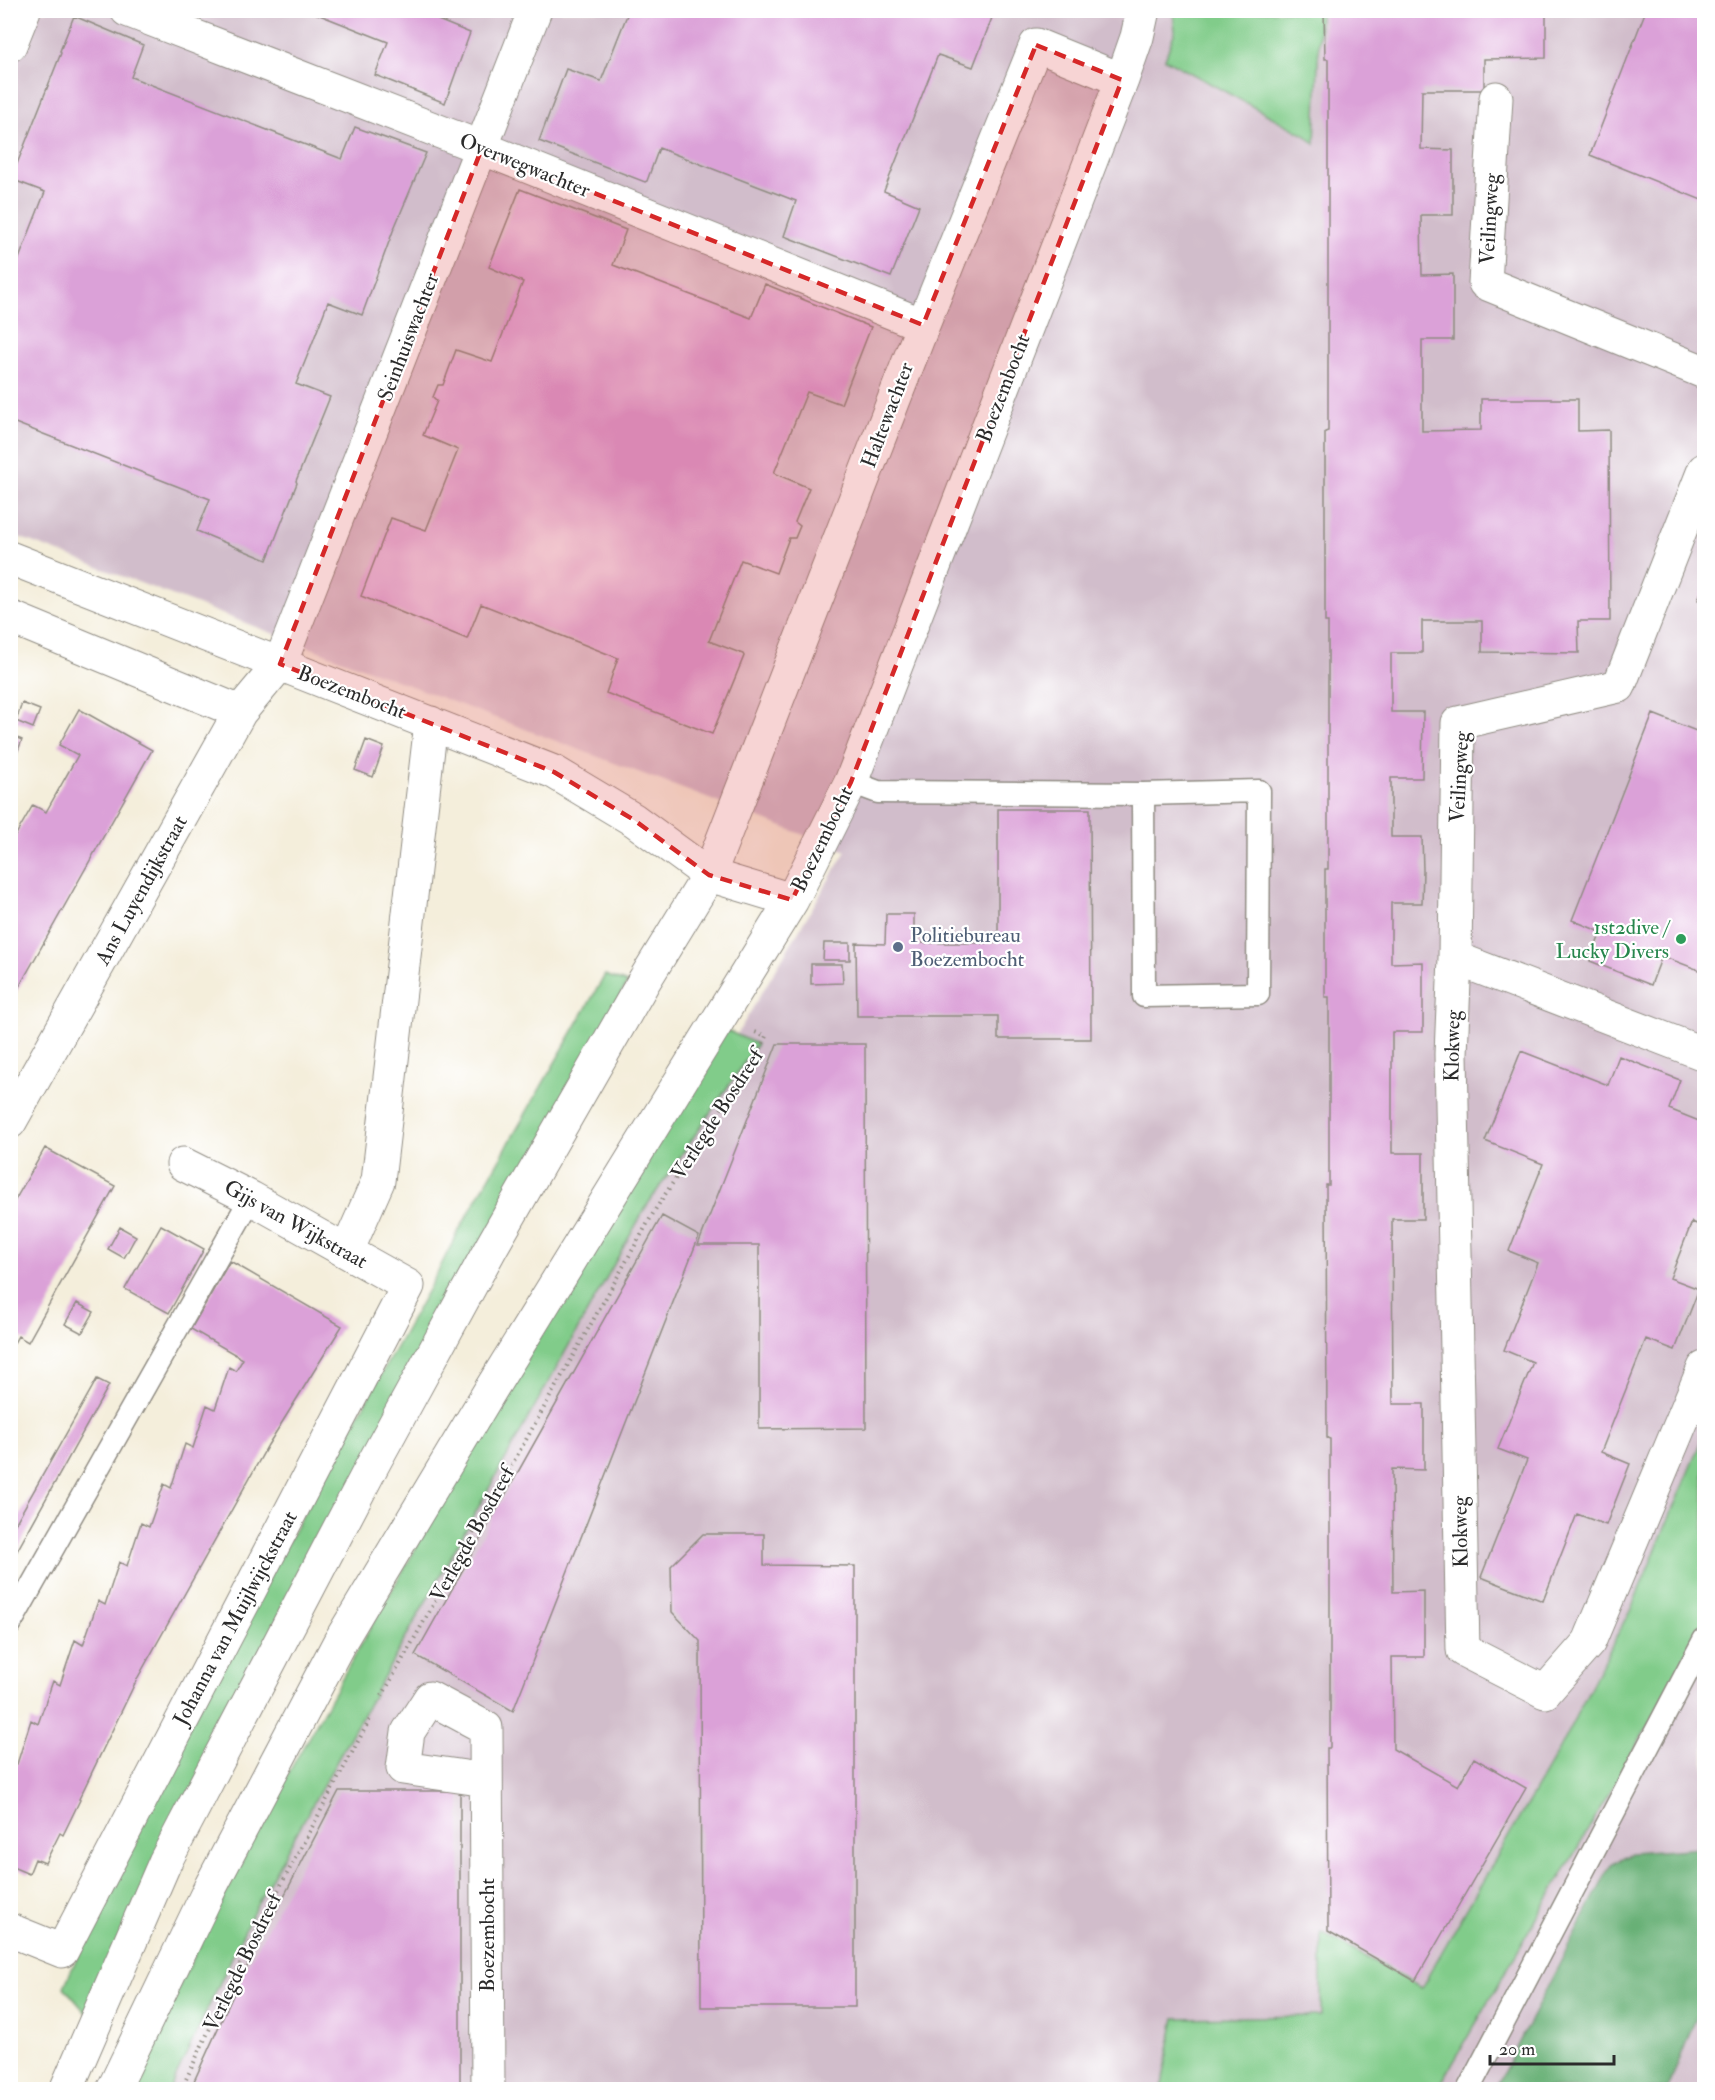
<svg xmlns="http://www.w3.org/2000/svg" width="1715" height="2100" font-family="'IM FELL Double Pica',serif">
<rect width="100%" height="100%" fill="#fff"/>
<filter id="ink" filterUnits="userSpaceOnUse"><feTurbulence type="fractalNoise" baseFrequency=".0167" numOctaves="2"/><feDisplacementMap in="SourceGraphic" scale="12" xChannelSelector="R" yChannelSelector="G"/><feConvolveMatrix kernelMatrix="1 2 1 2 8 2 1 2 1" color-interpolation-filters="sRGB"/></filter>
<filter id="wash" filterUnits="userSpaceOnUse"><feTurbulence type="fractalNoise" baseFrequency=".008" numOctaves="4" result="noise"/><feDisplacementMap in="SourceGraphic" scale="24" xChannelSelector="R" yChannelSelector="G"/><feGaussianBlur stdDeviation="1.35" result="paint"/><feColorMatrix in="noise" values="0 0 0 0 0 0 0 0 0 0 0 0 0 0 0 0 0 1.4 0 .05"/><feComposite in="paint" operator="in"/></filter>
<g filter="url(#wash)">
<rect width="100%" height="100%" fill="#f4eedb"/>
<path fill="#d1bdcb" d="M10,11H1704V2089H148L393,1613L846,851L11,534Z"/>
<path fill="#81cc8a" stroke="#567c5a" stroke-width="1.5" d="M1173,11H1320L1315,144L1305,135L1165,59L1175,31Z
M605,975L627,983L86,2013L64,1987L104,1896L220,1664L434,1279L458,1232Z
M726,1030L757,1044L646,1207L256,1906L170,2089L126,2090L272,1802L364,1639L498,1404Z
M1704,1434V1619L1655,1714L1438,2089L1161,2090L1175,2018L1321,2016V1932L1421,1988L1559,1749L1633,1604Z"/>
<path fill="#68b076" stroke="#4a6e50" stroke-width="1.5" d="M1704,1848V1997L1668,2089H1495L1611,1864L1631,1853Z"/>
<g id="blocks">
<path fill="#dba1d8" d="M307,10H442L438,20L470,33L445,103L375,75L388,42Z
M629,10H995L973,67L938,55L884,191L919,206L891,277L784,236L796,201L659,148L647,181L645,182L539,141L566,69L601,81Z
M1324,10H1546V58L1484,59V90H1422L1421,149L1453,150V215H1421L1422,275L1453,274V340H1422V431L1481,430V399H1578V431L1609,430L1610,621H1578L1579,653L1482,652V621H1422V653H1391V712H1423L1422,778H1391V837H1422L1423,870L1422,903H1391V963L1423,962V1032H1392V1153H1423V1219H1392L1393,1404H1424V1470L1392,1469L1393,1592L1424,1591V1657H1392L1393,1749L1458,1786L1474,1758L1526,1788L1415,1981L1328,1931L1327,1748H1330V1439L1327,1438L1326,1185H1329V997H1325V869H1328V622H1325V432L1328,431V59H1325Z
M1646,10H1704V201L1590,155Z
M74,16L143,45L131,77L342,159L355,127L426,153L393,231L362,315L328,302L312,344L296,384L330,397L296,481L297,483L267,560L197,531L210,499L10,421V273L13,274L45,192L11,179L61,53L60,51Z
M520,189L626,230L613,265L751,318L765,284L871,327L841,404L807,392L774,473L809,488L795,522L800,526L795,538H789L776,573L741,560L709,641L743,654L744,656L712,734L606,693L618,658L481,604L467,639L361,596L391,518L426,530L458,450L423,435L437,401L433,397L438,385H443L456,350L492,362L507,323L523,282L489,267Z
M1704,584V603L1698,600Z
M22,703L40,710L33,728L16,721Z
M79,709L152,750L10,1003V845L33,805L46,812L78,755L59,745Z
M1653,714L1704,734V972L1662,956L1651,985L1590,961L1601,932L1572,920Z
M10,735L22,740L11,769H10Z
M366,740L384,747L373,777L355,770Z
M998,809H1090L1091,1039H998V1016H857L856,943L885,944L886,914H914V943H998Z
M824,943H850V960H823Z
M811,964H842L843,983L811,984Z
M777,1044H865L866,1428L759,1429V1245H698Z
M1521,1051L1608,1085L1619,1056L1680,1080L1669,1109L1704,1123V1227L1692,1222L1670,1278L1699,1289L1675,1350L1646,1339L1601,1452L1630,1464L1606,1525L1577,1514L1543,1601L1481,1577L1527,1460L1498,1449L1533,1362L1504,1350L1538,1263L1509,1251L1543,1164L1485,1141Z
M45,1148L115,1186L28,1342L18,1336L10,1350V1209Z
M662,1216L699,1236L513,1711L415,1655Z
M161,1225L204,1249L169,1313L125,1289Z
M120,1227L136,1236L124,1258L108,1249Z
M230,1261L342,1326L268,1445L137,1679L79,1799L80,1800L63,1835L60,1833L45,1863L35,1859L29,1874L10,1866V1761L17,1764L31,1720L38,1724L53,1681L60,1685L75,1640L83,1645L98,1601L105,1605L119,1562L127,1566L141,1523L149,1527L164,1484L171,1488L185,1444L193,1448L207,1405L215,1409L229,1367L236,1371L243,1359L191,1329Z
M77,1303L94,1312L82,1333L65,1324Z
M97,1379L109,1385L17,1551L10,1547V1533Z
M703,1534H764V1565L855,1566V2007H701L700,1641L672,1612L671,1566Z
M339,1791H460V2090H190L240,1980Z"/>
</g>
</g>
<g filter="url(#ink)">
<use href="#blocks" fill-opacity="0" stroke="#908c83" stroke-width="1.5"/>
<g fill="none" stroke-linecap="round" stroke-linejoin="round">
<g stroke="#908c83" stroke-width="25">
<path id="lane" d="M851,782L878,792L1143,794L1259,791L1258,994L1144,996L1143,794
M10,1624L251,1198
M1468,2090L1704,1640"/>
</g>
<g stroke="#908c83" stroke-width="35">
<path id="street" d="M127,10L482,148L923,325
M10,45L24,10
M1496,98L1485,283L1704,372
M1704,470L1619,686L1458,723L1455,958L1704,1054
M10,558L554,772L634,820L709,875L792,900L851,782L1122,80L1137,37L1143,10
M10,617L240,712
M1455,958L1451,1054L1463,1650L1545,1692L1589,1642L1704,1368
M10,1122L240,712L280,664L535,10
M347,1251L378,1181L431,723
M486,1780L403,1768L408,1732L430,1698L486,1728L488,2090
M10,1930L62,1951L408,1286L251,1198L183,1164
M66,2090L165,1862L372,1466L492,1246L644,981L709,875L923,325L1036,45L1122,80
M113,2090L211,1886L339,1643L491,1389L792,900"/>
</g>
<path stroke="#908c83" stroke-width="4" stroke-dasharray="1.5 4.5" stroke-linecap="butt" d="M382,1696L655,1210L761,1048L766,1036L755,1032
M181,2090L252,1939L370,1719"/>
<use href="#lane" stroke="#fff" stroke-width="22"/>
<use href="#street" stroke="#fff" stroke-width="33"/>
</g>
</g>
<path fill="#d62828" fill-opacity="0.2" stroke="#d62828" stroke-width="4.5" stroke-dasharray="12 8" stroke-linejoin="round" d="M1036,45L1122,80L851,782L792,900L709,875L634,820L554,772L280,664L482,148L923,325Z"/>
<circle fill="#2e9e5b" stroke="#fff" stroke-width="2" cx="1681" cy="939" r="6"/>
<circle fill="#5c6f8a" stroke="#fff" stroke-width="2" cx="898" cy="947" r="6"/>
<g text-anchor="middle" stroke-width="4.5" stroke-linejoin="round" paint-order="stroke">
<g font-size="21" fill="#2b2b2b" stroke="#fff">
<text transform="translate(525 165) rotate(22)" y="7">Overwegwachter</text>
<text transform="translate(1489 219) rotate(-87)" y="7">Veilingweg</text>
<text transform="translate(408 337) rotate(-69)" y="7">Seinhuiswachter</text>
<text transform="translate(1003 388) rotate(-69)" y="7">Boezembocht</text>
<text transform="translate(887 415) rotate(-69)" y="7">Haltewachter</text>
<text transform="translate(352 692) rotate(21)" y="7">Boezembocht</text>
<text transform="translate(1459 777) rotate(-87)" y="7">Veilingweg</text>
<text transform="translate(822 839) rotate(-64)" y="7">Boezembocht</text>
<text transform="translate(141 890) rotate(-61)" y="7">Ans Luyendijkstraat</text>
<text transform="translate(1452 1046) rotate(-89)" y="7">Klokweg</text>
<text transform="translate(717 1114) rotate(-57)" y="7">Verlegde Bosdreef</text>
<text transform="translate(296 1224) rotate(29)" y="7">Gijs van Wijkstraat</text>
<text transform="translate(1460 1532) rotate(-91)" y="7">Klokweg</text>
<text transform="translate(472 1534) rotate(-61)" y="7">Verlegde Bosdreef</text>
<text transform="translate(235 1618) rotate(-62)" y="7">Johanna van Muijlwijckstraat</text>
<text transform="translate(487 1935) rotate(-90)" y="7">Boezembocht</text>
<text transform="translate(242 1962) rotate(-64)" y="7">Verlegde Bosdreef</text>
</g>
<g font-size="21" fill="#27864d" stroke="#fff" text-anchor="end">
<text x="1669" y="934">1st2dive /<tspan x="1669" dy="24">Lucky Divers</tspan></text>
</g>
<g font-size="21" fill="#4e5e75" stroke="#fff" text-anchor="start">
<text x="910" y="942">Politiebureau<tspan x="910" dy="24">Boezembocht</tspan></text>
</g>
</g>
<rect width="1715" height="2100" fill="none" stroke="#fff" stroke-width="36"/>
<path d="M1490 2055v9h124v-9" fill="none" stroke="#2b2b2b" stroke-width="3"/>
<text x="1499" y="2055" font-size="18" fill="#2b2b2b" stroke="#ffffff" stroke-width="4.5" paint-order="stroke">20 m</text>
</svg>
